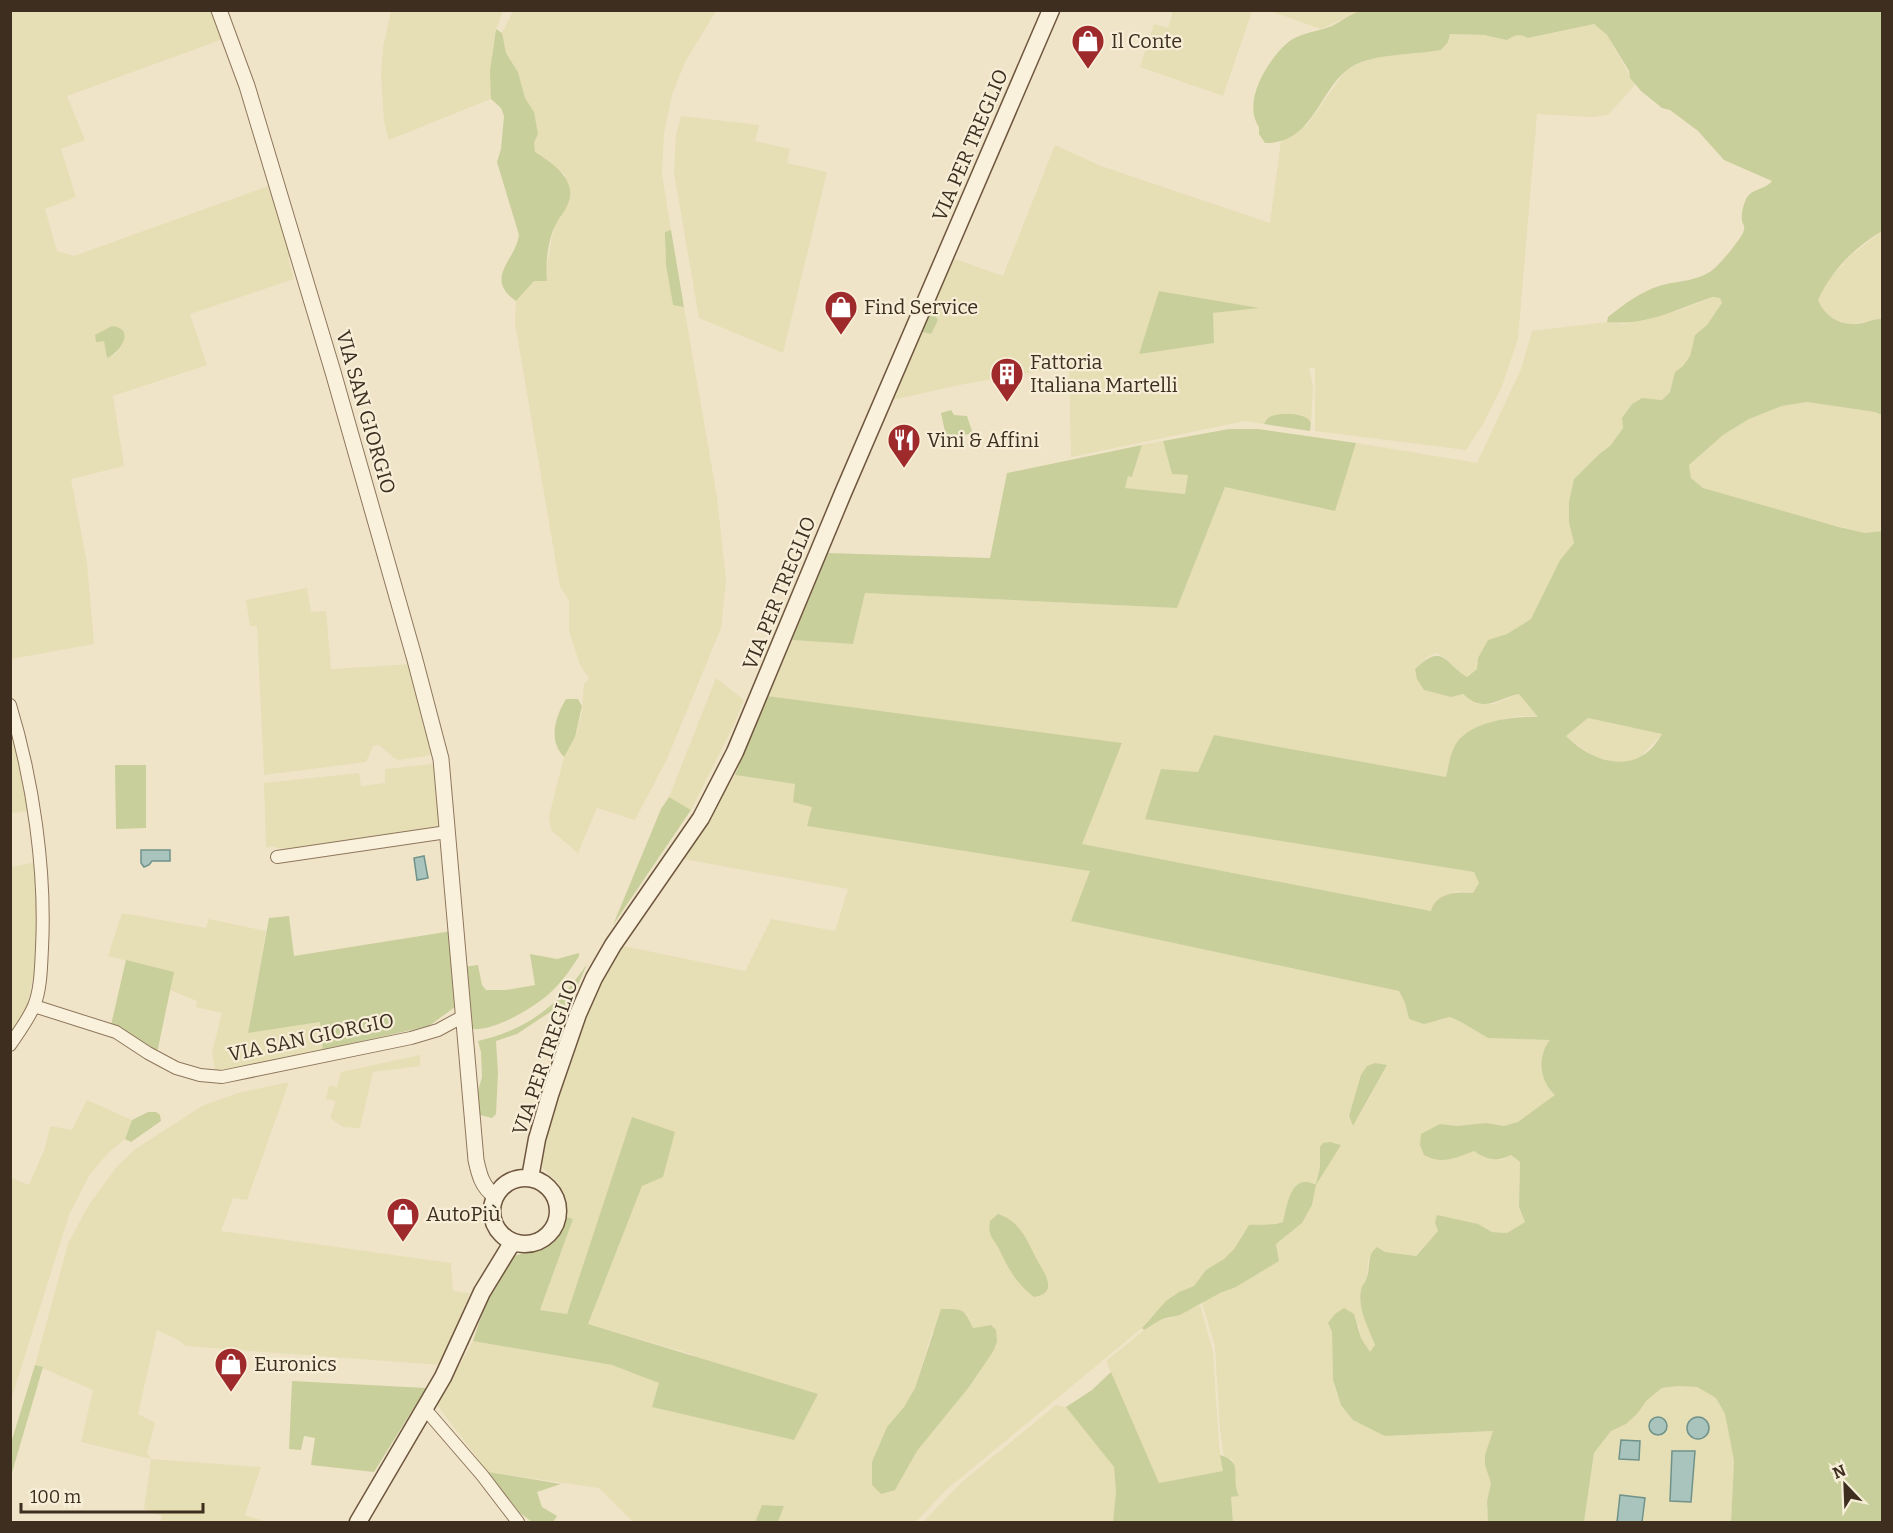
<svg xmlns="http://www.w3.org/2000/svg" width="1893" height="1533" font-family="Bitter,serif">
<rect width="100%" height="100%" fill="#f0e4c8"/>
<path fill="#e6deb5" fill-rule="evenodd" d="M11,11H214L223,39L67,96L85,140L61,149L76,197L45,209L57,251L74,256L271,185L292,256L288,258L294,279L190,314L207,365L113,396L124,466L71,479L87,563L94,644L11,659ZM124,336L123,344L115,355L107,357L104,340Z
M391,11H503L496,29L492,55L491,99L389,140L384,122L381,74L383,48Z
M513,11H716L685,62L672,95L664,133L662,174L671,230L665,232V254L671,294L673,305L684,307L717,497L726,580L721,628L667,759L635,820L597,808L578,853L551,830L549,816L564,757L575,737L582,712L584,684L589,678L580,665L569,631V600L560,587L515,323L516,301L534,281H547L546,269L552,237L556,222L567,208L565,175L535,152L534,143L538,134L525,98L518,72L506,53L503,41L502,33Z
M1173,11H1252L1223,96L1140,67L1154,24L1168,28Z
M1270,11H1361L1321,29Z
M1594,24L1607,35L1635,85L1608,115L1591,117L1537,114L1518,339L1502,386L1483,424L1466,450L1315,431V368H1309L1313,387L1311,423L1302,415H1274L1266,419L1264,424L1245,421L1071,457L1069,366L959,385L892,400L922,332L931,334L936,315L931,309L952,258L1003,276L1055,145L1101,166L1270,223L1281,140L1307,125L1345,71L1354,65L1378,57L1441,50L1448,42L1450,34L1521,35L1529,38ZM1159,291L1256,308L1213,313L1214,343Z
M681,116L759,125L755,141L790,149L787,163L827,172L783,353L699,318L674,173L676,135Z
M1882,231V319L1851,324L1834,320L1823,311L1818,300L1825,284L1850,256Z
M1714,297L1720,298L1722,303L1707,325L1695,335L1690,356L1683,366L1675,372L1670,392L1662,400L1642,398L1632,404L1622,418L1623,428L1610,446L1598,454L1574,479L1569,501V523L1574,543L1560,560L1531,619L1507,634L1488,640L1478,658L1477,669L1466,677L1456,670L1445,658L1436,653L1427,657L1416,669L1424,690L1451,697L1463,694L1471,701L1478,704H1494L1519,694L1538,717L1521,716L1508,718L1474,729L1452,751L1446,777L1214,735L1198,772L1161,770L1146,819L1474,872L1479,883L1473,893L1456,891L1431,911L1081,844L1122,744L767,696L792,640L853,644L865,593L1177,608L1225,487L1334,511L1356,443L1477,463L1521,369L1532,331L1607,322L1624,324L1677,311Z
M1807,402L1875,412L1882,415V531L1865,533L1779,511L1703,488L1691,478L1689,465L1723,435L1749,419L1782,406Z
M1163,441L1172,473L1188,475L1186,494L1124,488L1128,476H1133L1142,445Z
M307,588L311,612L326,611L331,669L413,664L438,751L427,756L399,760L394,758L379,745L373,746L366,762L264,775L257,626H250L246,600Z
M716,678L744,700L733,727L691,810L669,797Z
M10,716L29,811L11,813H10Z
M1588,718L1663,734L1638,759L1619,763L1599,760L1565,736Z
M440,763L444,828L304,849L277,848L272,846L266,848L264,783L359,773L361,786L385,783V769Z
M735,775L796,784L812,806L808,826L1091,871L1072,921L1399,991L1405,1003L1409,1019L1438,1021L1450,1017L1461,1022L1488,1038L1550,1040L1555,1096L1548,1102L1518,1122L1504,1126L1486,1123L1457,1126L1440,1124L1445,1161L1474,1151L1501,1160L1511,1155L1520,1162L1519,1207L1525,1222L1507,1233L1492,1232L1478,1224L1438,1231L1415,1256L1385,1252L1377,1247L1368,1259L1367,1278L1361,1289L1360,1301L1364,1314L1375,1345L1370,1353L1361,1338L1359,1325L1328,1323L1332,1332L1333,1380L1337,1395L1385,1436L1494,1431L1491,1483L1487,1501L1488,1522H1233L1231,1497L1239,1496L1235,1486V1468L1232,1459L1224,1457L1220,1430L1215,1346L1202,1303L1220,1292L1236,1287L1279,1261L1276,1244L1302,1223L1312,1205L1316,1185L1292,1190L1283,1222L1272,1225L1262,1224L1244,1232L1234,1249L1224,1260L1206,1270L1194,1286L1179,1292L1151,1317L1142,1328L946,1490L916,1522H778L784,1506L762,1505L755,1522H633L599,1488L488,1472L437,1405L473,1341L612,1365L660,1383L652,1407L694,1355L588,1324L642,1186L633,1117L567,1314L540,1310L573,1219L567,1217V1207L564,1195L558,1183L537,1162L565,1072L595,995L623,946L745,971L771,919L835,931L848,889L684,859ZM1387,1065L1361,1113L1353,1126L1349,1116L1357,1090ZM1323,1143L1341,1145L1317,1182L1321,1159L1320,1147ZM967,1314L973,1328L991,1325L981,1369L969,1387L917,1451L895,1490L887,1427L904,1407L915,1388L932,1332Z
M37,862L38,954L28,1003L11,1037V867Z
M122,913L206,928L209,919L266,931L248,1032L321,1022L323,1050L234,1069L215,1070L212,1052L222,1013L196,1007L197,1001L170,990L173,972L108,956Z
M420,1055V1066L373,1072L360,1128L343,1127L330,1118L336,1101L326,1099L329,1086L337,1087L341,1072Z
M289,1082L247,1200L233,1198L221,1231L451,1263L453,1291L470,1293L440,1365L185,1346L180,1341L157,1330L138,1414L155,1423L147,1453L151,1459L261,1467L245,1515L267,1522H160L162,1516L144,1509L151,1459L81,1442L93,1390L35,1365L68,1244L88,1206L118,1165L137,1148L202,1106L238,1093Z
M87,1100L132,1120L125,1139L109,1152L90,1174L69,1215L11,1400V1178L29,1185L45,1148L50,1126L72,1130Z
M1200,1305L1213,1352L1219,1446L1223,1471L1159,1483L1106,1361L1144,1330L1162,1319H1168Z
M1678,1386L1697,1387L1716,1398L1725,1414L1734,1461L1731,1522H1584L1594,1453L1612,1430L1626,1424L1637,1414L1647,1400L1662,1388Z
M1056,1405L1066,1407L1114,1467L1116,1492L1113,1522H923L962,1482Z"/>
<path fill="#c9cf9b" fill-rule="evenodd" d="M1361,11H1882V231C1855,247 1831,271 1818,300C1826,319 1843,327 1863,323C1870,321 1875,319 1882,319V415L1875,412L1807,402L1782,406L1749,419L1723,435L1689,465L1691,478L1703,488L1839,527L1865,533L1882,531V1522H1731L1734,1461L1725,1414L1716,1398L1697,1387L1678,1386L1662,1388L1647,1400L1637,1414L1626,1424L1611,1431L1594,1453L1584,1522H1488L1487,1501L1491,1483L1485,1465V1455L1493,1431L1385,1436L1353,1420L1341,1405L1333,1380L1332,1332L1328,1323L1335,1314L1344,1308L1354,1314L1361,1338L1370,1352L1375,1345C1369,1329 1357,1308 1361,1290C1362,1285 1366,1282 1367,1277C1371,1264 1366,1256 1377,1247L1385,1252L1416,1256L1438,1231L1435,1223L1437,1215L1478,1224L1492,1232L1507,1233L1525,1222L1519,1207L1520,1162L1511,1155C1497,1162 1487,1160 1474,1151C1456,1158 1442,1165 1424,1155L1420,1145L1421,1134L1440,1124L1457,1126L1486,1123L1504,1126L1518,1122L1555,1095C1539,1080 1537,1057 1550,1040L1488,1038L1461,1022L1450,1017L1424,1024L1409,1019L1405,1003L1399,991L1071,921L1090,871L807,826L812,807L793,802L795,784L735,775L767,696L1122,743L1082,844L1431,911C1436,893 1456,891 1473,893L1479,883L1474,872L1145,819L1161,769L1198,772L1214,735L1446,777C1449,765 1450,751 1458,741C1474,721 1514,716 1538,717L1519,694C1496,699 1484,714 1463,694L1451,697L1424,690L1417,679L1415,669C1443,642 1443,662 1467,677L1477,669L1478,658L1488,640L1507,634L1531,619L1560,560L1574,543L1569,523V501L1574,479L1599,454L1610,446L1623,428L1622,418L1632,404L1642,398L1662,400L1670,392L1675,372L1683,366L1690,356L1695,335L1707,325L1722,303L1720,298L1713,297C1676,309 1648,326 1607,322L1608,317C1623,305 1640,292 1659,286C1679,280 1700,282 1716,267C1722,261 1743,237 1744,230C1745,227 1743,224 1742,221C1741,213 1743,206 1746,199C1752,188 1765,190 1772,181L1724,160L1698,131L1670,110L1662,108L1641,91L1630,78L1629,71L1607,35L1594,24L1528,38C1520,34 1515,34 1507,40L1484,35L1450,34L1448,42L1441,50C1415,55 1374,53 1351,67C1319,88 1314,144 1265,143L1259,134V127C1242,103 1266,63 1285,45C1297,33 1317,32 1332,26C1342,21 1350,14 1361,11ZM1588,718L1662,734C1639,776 1595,765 1566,736Z
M496,29L502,33L506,53L518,72L525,98L534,112L538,134L534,143L535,152C554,164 579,181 567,206C565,212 560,216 557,222C548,238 545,263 547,281H534L516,301C483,278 516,260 519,235L497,162L501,149L504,116L501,108L491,99L490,71Z
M671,230L684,307L673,305L666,265L665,238V232Z
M1159,291L1259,308L1213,313L1214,343L1139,354Z
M931,309L938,320L931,334L922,332Z
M112,326C135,328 122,352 107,358L104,341L96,342L95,335Z
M951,410L954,415L967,416L973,434L946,436L941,413Z
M1291,414C1300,415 1306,415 1311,423L1310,431L1264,424C1268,413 1281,414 1291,414Z
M1229,429H1258L1356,443L1335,511L1225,487L1177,608L865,593L853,644L792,640L828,553L990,558L1007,473L1142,445L1132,477L1128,476L1125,488L1185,494L1188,475L1172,474L1163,441Z
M566,699H578L582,706L575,737L564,757C548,741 555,717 566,699Z
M115,765H146V828L116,829Z
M669,797L691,810L613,925L661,809Z
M289,916L294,956L452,931L457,1003L455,1007L429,1026L323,1050L320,1022L248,1033L269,918Z
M579,953V956C571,969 561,983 550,993C535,1007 499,1028 479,1029C473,1030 470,1027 467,1023L462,967L478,965L482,985L486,990H506L535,985L530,954L557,959Z
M126,960L174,972L157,1053L111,1025Z
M587,964L568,1008L559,1006L517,1034L496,1041L498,1073L496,1114L492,1118L480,1115L477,1094L482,1077L481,1052L478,1041C527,1030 560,1004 587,964Z
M1375,1063L1387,1065L1353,1126L1349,1116L1361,1075L1367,1066Z
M148,1112H156L160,1115L161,1121L131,1142L125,1139L132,1120Z
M632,1117L675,1132L663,1177L642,1186L588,1324L818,1394L794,1440L652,1407L659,1383L612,1365L473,1341C478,1325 484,1309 490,1293C493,1286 494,1277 498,1271C518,1239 551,1267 567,1217L573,1219L540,1310L567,1314Z
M1330,1142L1341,1145L1316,1185L1312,1205L1302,1223L1276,1244L1279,1261L1236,1287L1220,1293L1180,1315L1162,1319L1144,1330L1142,1328L1166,1301L1179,1292L1194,1286L1206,1270L1224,1259L1234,1249L1249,1225C1261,1224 1272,1226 1283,1222C1286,1211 1289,1181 1306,1182C1309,1182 1312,1184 1316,1184L1320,1167V1147L1323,1143Z
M998,1214C1023,1222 1028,1245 1040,1265C1043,1271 1049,1279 1048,1287C1047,1294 1040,1296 1034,1297C1017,1284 1009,1270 1000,1251C994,1238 987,1237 990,1221Z
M941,1309C963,1309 964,1308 973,1328L991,1325L996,1330L997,1341L994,1350L969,1387L917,1451L895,1490L881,1494L872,1485V1462L887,1427L904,1407L915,1388Z
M35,1365L43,1367L11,1476V1443Z
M1111,1372L1159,1483L1223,1471L1220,1455C1246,1463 1229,1477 1239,1496L1231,1497L1233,1522H1113L1116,1492L1114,1467L1066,1407L1092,1390Z
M292,1381L426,1388L374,1472L311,1465L315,1438L304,1436L301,1450L289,1449Z
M488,1472L561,1484L537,1492L542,1507L557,1516L553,1522H532L520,1513Z
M762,1505L784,1506L778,1522H755Z"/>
<path fill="#a9c4bc" stroke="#6f938a" stroke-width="1.5" d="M141,850H170V861H152L149,865L144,867L141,863Z
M424,856L428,878L417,880L414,858Z
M1649 1426a9 9 0 1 1 18 0a9 9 0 1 1-18 0Z
M1687 1428a11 11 0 1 1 22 0a11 11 0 1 1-22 0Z
M1621,1440L1640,1441L1639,1460L1619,1459Z
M1672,1451H1695L1691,1502L1670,1501Z
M1620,1495L1645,1498L1642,1522H1617Z"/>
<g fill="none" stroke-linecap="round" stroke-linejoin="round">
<g stroke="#8d765c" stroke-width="14">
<path id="minor" d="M10,705C33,780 46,870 42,948C41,966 41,989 34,1006C28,1020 18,1033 10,1045
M277,857L447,832
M34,1006L116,1032L148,1053L176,1068L200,1075L222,1077L411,1038L438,1030L462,1017
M425,1409L482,1475L518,1522"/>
</g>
<g stroke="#8d765c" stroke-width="17">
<path id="tertiary" d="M219,10L247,86L333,372L415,660L441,759L476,1160C479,1174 482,1187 495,1196"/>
</g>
<g stroke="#6f573f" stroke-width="19">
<path id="secondary" d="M492 1211a33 33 0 1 1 66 0a33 33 0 1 1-66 0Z
M530,1178L537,1139L550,1095L578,1014L594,978L613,945L701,818L735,752L843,493L1051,10
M358,1522L443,1377L482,1292L512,1243"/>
</g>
<use href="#minor" stroke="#faf1dc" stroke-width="12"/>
<use href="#tertiary" stroke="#faf1dc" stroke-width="15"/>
<use href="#secondary" stroke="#faf1dc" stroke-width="16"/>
</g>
<defs>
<g id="shop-pin" transform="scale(1.725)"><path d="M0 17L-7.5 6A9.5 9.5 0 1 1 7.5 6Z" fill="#9e2a2b" stroke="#f7eed8"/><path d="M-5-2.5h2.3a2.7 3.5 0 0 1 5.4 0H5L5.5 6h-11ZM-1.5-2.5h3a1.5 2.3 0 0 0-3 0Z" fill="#fff"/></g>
<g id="building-pin" transform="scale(1.725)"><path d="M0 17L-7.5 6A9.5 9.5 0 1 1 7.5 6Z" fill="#9e2a2b" stroke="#f7eed8"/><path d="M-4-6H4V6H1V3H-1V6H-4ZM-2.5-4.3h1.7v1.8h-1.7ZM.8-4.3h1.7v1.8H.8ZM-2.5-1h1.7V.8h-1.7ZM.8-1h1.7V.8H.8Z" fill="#fff"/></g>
<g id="restaurant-pin" transform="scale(1.725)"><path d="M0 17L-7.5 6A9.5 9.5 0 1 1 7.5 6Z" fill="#9e2a2b" stroke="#f7eed8"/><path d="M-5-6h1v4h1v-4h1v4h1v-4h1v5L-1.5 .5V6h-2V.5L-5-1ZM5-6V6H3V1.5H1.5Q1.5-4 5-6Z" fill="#fff"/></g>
</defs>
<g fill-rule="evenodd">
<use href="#shop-pin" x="1088" y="41"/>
<use href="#shop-pin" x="841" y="307"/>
<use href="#building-pin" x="1007" y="374"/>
<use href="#restaurant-pin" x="904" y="440"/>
<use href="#shop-pin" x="403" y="1214"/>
<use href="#shop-pin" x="231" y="1364"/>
</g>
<g text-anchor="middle" stroke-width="4.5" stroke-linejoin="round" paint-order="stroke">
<g font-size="20" fill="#3d2e20" stroke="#f7eed8" text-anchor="start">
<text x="1111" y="48">Il Conte</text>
<text x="864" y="314">Find Service</text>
<text x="1030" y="369">Fattoria<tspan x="1030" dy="23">Italiana Martelli</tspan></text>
<text x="927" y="447">Vini &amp; Affini</text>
<text x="426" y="1221">AutoPiù</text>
<text x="254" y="1371">Euronics</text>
</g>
<g font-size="20" fill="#3d2e20" stroke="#f7eed8">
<text transform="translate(970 145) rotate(-67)" y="7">VIA PER TREGLIO</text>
<text transform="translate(366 412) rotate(74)" y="7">VIA SAN GIORGIO</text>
<text transform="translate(779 593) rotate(-68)" y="7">VIA PER TREGLIO</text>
<text transform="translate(311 1037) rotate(-12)" y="7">VIA SAN GIORGIO</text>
<text transform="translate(545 1057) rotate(-71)" y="7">VIA PER TREGLIO</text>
</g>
</g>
<rect width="1893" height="1533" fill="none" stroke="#3d2e20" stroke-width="24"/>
<g transform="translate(1845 1485) rotate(337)" stroke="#f7eed8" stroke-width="4.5" paint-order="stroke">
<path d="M0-4.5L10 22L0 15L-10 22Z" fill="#3d2e20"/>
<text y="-9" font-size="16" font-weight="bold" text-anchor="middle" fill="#3d2e20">N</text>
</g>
<path d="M21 1503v9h182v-9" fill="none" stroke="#3d2e20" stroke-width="3"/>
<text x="30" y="1503" font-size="18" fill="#3d2e20" stroke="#f7eed8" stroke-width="4.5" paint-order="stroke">100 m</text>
</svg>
